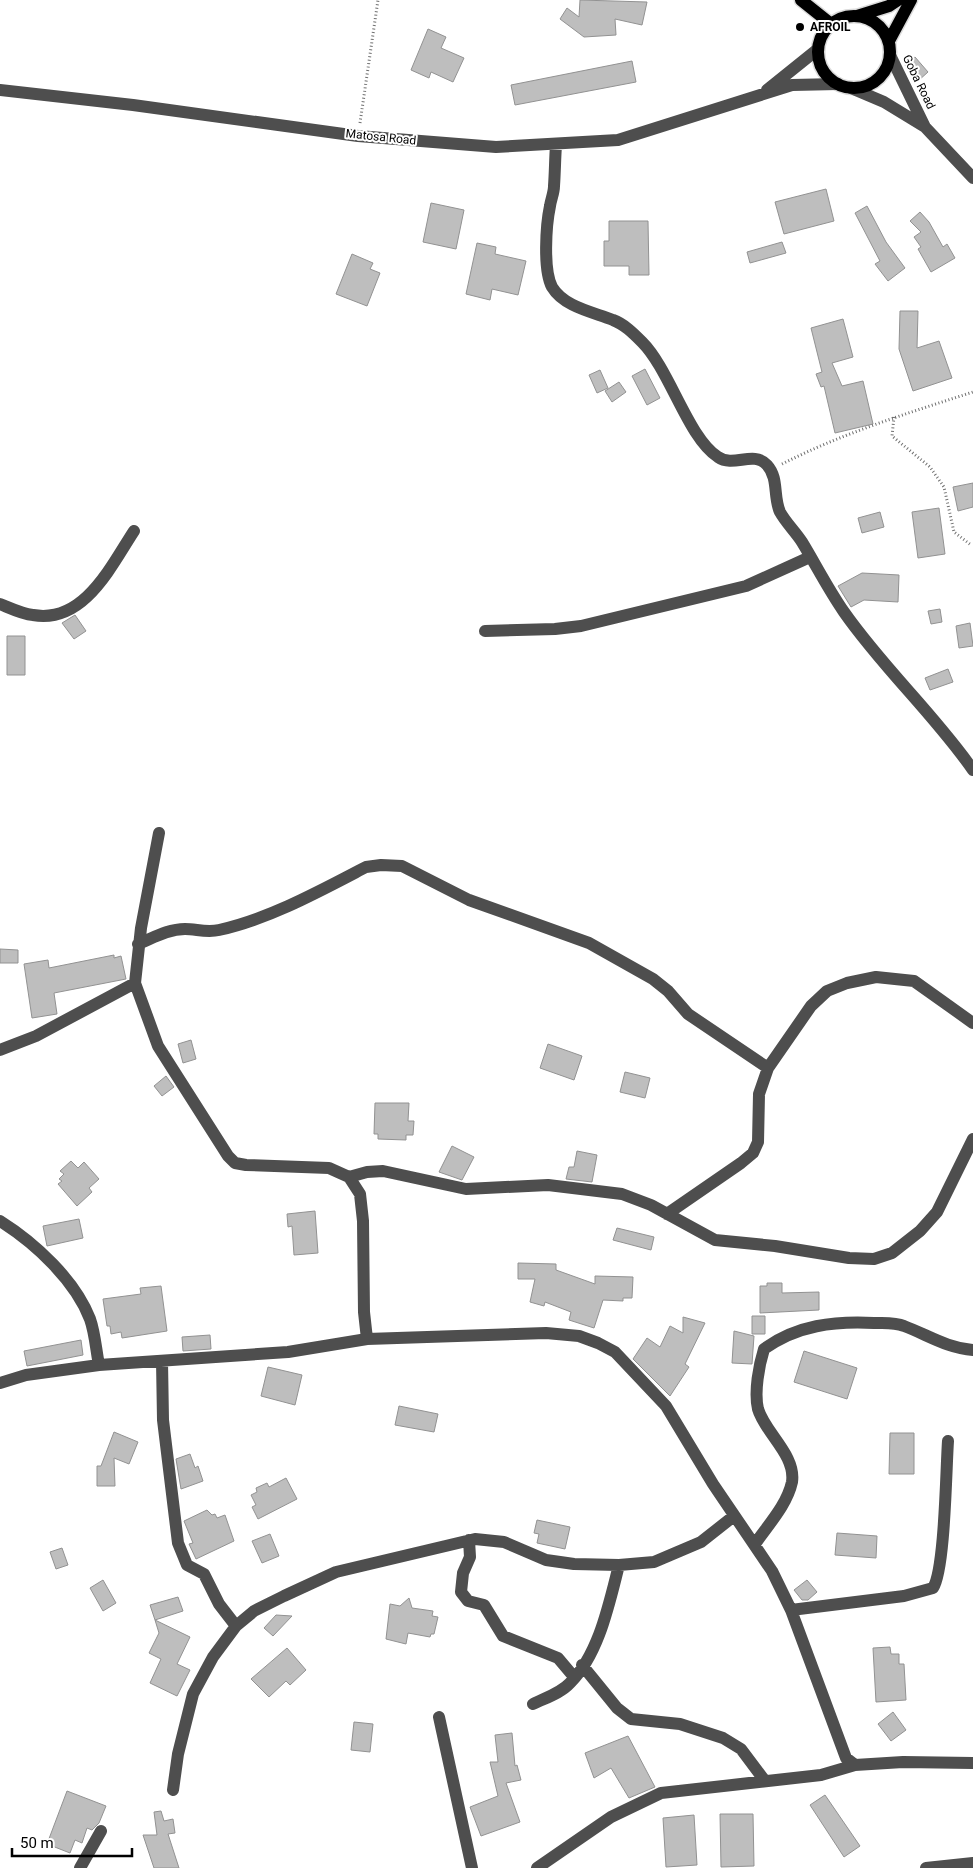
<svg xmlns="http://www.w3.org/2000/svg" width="973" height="1868" font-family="Roboto,sans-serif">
<rect width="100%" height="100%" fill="#fff"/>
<path fill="#bebebe" stroke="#929292" d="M580,0L647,2L642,25L615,19L616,35L584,37L560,19L567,8L579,17Z
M428,29L446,37L441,48L464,58L453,82L431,72L429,78L411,70Z
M915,57L928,72L918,81L905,65Z
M632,61L636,82L515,105L511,85Z
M826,189L834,221L784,234L775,202Z
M431,203L464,210L456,249L423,242Z
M867,206L886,242L905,268L888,281L875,264L880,261L855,213Z
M920,212L929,222L943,247L947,244L955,258L931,272L918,249L921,247L914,237L921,232L910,221Z
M609,221H648L649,275H629V266H604V241H609Z
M782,242L786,253L750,263L747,252Z
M477,243L496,247L495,254L526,261L518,295L492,289L490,300L466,294Z
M352,254L373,263L370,269L380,273L367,306L336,294Z
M900,311H918L917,348L939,341L952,378L913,391L899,349Z
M843,319L853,357L832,363L842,386L863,381L873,424L835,433L824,386L821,387L816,374L822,372L811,328Z
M645,369L660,398L647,405L632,376Z
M600,370L608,388L597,393L589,375Z
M619,382L626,392L612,402L605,391Z
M973,483V507L958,511L953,487Z
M939,508L945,554L918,558L912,512Z
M880,512L884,527L862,533L858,518Z
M862,573L899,575L898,602L864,600L851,607L838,586Z
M940,609L942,622L931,624L928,611Z
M75,615L86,631L74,639L62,623Z
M970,623L973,646L959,648L956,626Z
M7,636H25V675H7Z
M948,669L953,682L930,690L925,678Z
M0,949L18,950V963H0Z
M114,955V958L121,956L126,979L54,993L57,1014L32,1018L24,964L48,960L49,968Z
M191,1040L196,1059L183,1063L178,1044Z
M548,1044L582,1056L574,1080L540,1068Z
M625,1072L650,1078L645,1098L620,1092Z
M166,1076L174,1087L162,1096L154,1086Z
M375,1103H409L408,1121H414L413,1135H406V1140L378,1139V1134H374Z
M452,1146L474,1157L462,1180L439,1172Z
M577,1151L597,1155L592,1182L566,1179L569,1167H574Z
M71,1161L78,1168L84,1162L99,1179L89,1188L92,1192L77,1206L58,1184L62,1181L59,1179L64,1174L60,1171Z
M315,1211L318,1253L294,1255L292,1226L288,1227L287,1214Z
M79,1219L83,1238L47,1246L43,1226Z
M617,1228L654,1237L651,1250L613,1240Z
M518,1263L556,1264V1270L595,1284V1276L633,1277L632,1298H623V1301L603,1300L594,1328L569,1320L571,1312L545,1302L544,1306L530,1302L535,1279H518Z
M767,1283H782V1293L819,1292V1310L760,1313V1286H767Z
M161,1286L167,1331L122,1338L121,1332L111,1334L110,1326H107L103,1299L141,1294L140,1288Z
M752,1316H765V1334H752Z
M683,1317L705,1323L685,1364L689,1367L670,1396L633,1359L647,1338L660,1347L670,1326L683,1333Z
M734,1331L754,1336L752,1364L732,1363Z
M210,1335L211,1349L183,1351L182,1337Z
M81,1340L83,1355L27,1366L24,1351Z
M804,1351L857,1368L847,1399L794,1382Z
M268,1367L302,1375L295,1405L261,1396Z
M399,1406L438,1414L434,1432L395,1425Z
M114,1432L138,1442L129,1464L114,1458L115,1486H97V1466H101Z
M890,1433H914V1474H889Z
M190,1454L195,1468L198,1466L203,1481L181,1489L176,1459Z
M286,1478L297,1499L258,1519L252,1507L256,1505L251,1495L257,1492L256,1488L267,1483L269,1487Z
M207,1510L212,1515L215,1514L217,1518L225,1515L234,1541L196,1559L189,1544L193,1543L184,1521Z
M537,1520L570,1527L565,1549L537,1543L539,1534L534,1533Z
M837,1533L877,1536L876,1558L835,1555Z
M270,1534L279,1556L262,1563L252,1541Z
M62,1548L68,1565L56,1569L50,1552Z
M103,1580L116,1603L103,1611L90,1588Z
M807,1580L817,1592L808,1600H802L794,1590Z
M178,1597L183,1611L155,1620L150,1605Z
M409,1598L412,1608L433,1611L432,1616L438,1617L434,1634H431L430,1637L408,1633L406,1644L386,1639L390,1604L400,1606Z
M276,1615L292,1616L273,1636L264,1628Z
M155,1620L190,1637L177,1664L190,1670L177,1696L150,1683L161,1659L149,1653L159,1633Z
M890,1647L891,1654H899V1664H904L906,1700L876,1702L873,1648Z
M287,1648L306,1670L290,1685L286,1681L269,1697L251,1679Z
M893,1712L906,1730L891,1741L878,1724Z
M354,1722L373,1724L370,1752L351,1750Z
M512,1733L515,1766L517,1765L521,1780L506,1783L520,1822L481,1836L470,1807L498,1796L490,1762H498L495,1735Z
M628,1736L655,1787L629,1798L611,1768L594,1778L585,1753Z
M67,1791L106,1806L99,1823L92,1830L87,1828L82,1843L75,1840L70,1853L47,1844Z
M825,1795L860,1846L844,1857L810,1805Z
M161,1811L164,1821L173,1819L175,1833L168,1834L179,1868H154L143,1835H157L154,1812Z
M720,1814H753L754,1866L721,1867Z
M694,1815L697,1865L666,1867L663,1818Z"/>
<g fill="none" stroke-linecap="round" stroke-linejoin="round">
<g stroke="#dbdbdb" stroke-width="15">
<path id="major" d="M801,0L831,24
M857,16L889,6L898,0
M818 52a36 36 0 1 1 72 0a36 36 0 1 1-72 0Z
M889,41L911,0"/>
</g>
<path stroke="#707070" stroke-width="3" stroke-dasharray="1 2.5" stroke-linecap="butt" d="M360,123L378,0
M894,417L892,436L930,467L944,487L954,532L971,545
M782,464C843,433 908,413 973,392"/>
<path stroke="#4e4e4e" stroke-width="12" d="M890,55L925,127
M851,88L884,102L925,127L973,178
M0,90L133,105L358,136L496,147L618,140L792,85L838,84
M767,90L818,49
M556,145C555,159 555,172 554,186C554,193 551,199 550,206C546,225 543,270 552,287C564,307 593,312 613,320C624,324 633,333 642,342C670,370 688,438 718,457C734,468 753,450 767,465C779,478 773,497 780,512C786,523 795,531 802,542C816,565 828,589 844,612C883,668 934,714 973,770
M0,604C10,608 22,614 33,615C84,624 111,566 134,531
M485,631L555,629L581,626L746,586L810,557
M159,833L141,928L135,983L158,1046L228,1156L235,1163L246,1165L329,1168L349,1177L360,1194L363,1221L364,1312L367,1339
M138,944C153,938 168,929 185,929C196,929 207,933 219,930C269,919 320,891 366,867L381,865L402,866L469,900L589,943L653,979L668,991L688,1014L768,1068
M0,1050L36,1036L135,983
M349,1177L367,1172L383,1171L466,1189L548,1185L622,1194L651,1205L715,1240L775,1246L849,1258L874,1259L892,1253L920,1231L937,1212L973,1139
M667,1214L741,1163L753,1153L758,1142L759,1094L768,1068L811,1006L827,991L847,983L876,977L914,981L973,1023
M0,1221C35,1243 75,1280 90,1319C95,1333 96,1350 99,1365
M162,1361L163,1420L178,1543L187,1565L204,1574L219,1604L236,1626
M0,1383L26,1375L99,1365L288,1352L367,1339L546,1333L579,1336L598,1343L615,1352L666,1406L713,1484L772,1571L791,1610L846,1758L855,1765L903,1762L973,1763
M469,1540L470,1557L463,1573L461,1592L468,1601L484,1605L503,1636L558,1658L574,1677
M755,1544C768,1525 787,1505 792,1482C796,1455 765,1433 758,1409C754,1392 759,1365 764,1349C797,1325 834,1321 874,1323C884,1323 895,1322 904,1326C928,1335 947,1348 973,1350
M791,1610L904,1596L933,1588C945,1570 946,1469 948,1441
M582,1665L617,1708L631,1719L680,1724L723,1738L741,1749L765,1781
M533,1704C545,1698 561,1693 570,1683C599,1654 609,1604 619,1565
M439,1717L472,1868
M173,1790L178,1754L193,1694L213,1657L236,1626L254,1611L284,1596L336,1572L475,1539L504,1542L546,1560L574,1564L619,1565L654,1562L701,1542L734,1516
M80,1868L101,1831
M537,1868L611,1817L661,1793L821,1775L855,1765
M926,1868L973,1863"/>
<use href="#major" stroke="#000" stroke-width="12"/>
</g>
<circle fill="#000" stroke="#fff" stroke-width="2" cx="800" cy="27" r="5"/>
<g text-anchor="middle" stroke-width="4" stroke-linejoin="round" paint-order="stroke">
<g font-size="12" font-weight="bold" fill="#000" stroke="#fff" text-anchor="start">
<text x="810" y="31">AFROIL</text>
</g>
<g font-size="12" fill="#000" stroke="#fff">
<text transform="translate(919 82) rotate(64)" y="4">Goba Road</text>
<text transform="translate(381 137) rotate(6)" y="4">Matosa Road</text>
</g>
</g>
<path d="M12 1848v8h120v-8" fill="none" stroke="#000000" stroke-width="2.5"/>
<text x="20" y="1848" font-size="15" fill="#000000" stroke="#ffffff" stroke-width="4" paint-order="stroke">50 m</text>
</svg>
